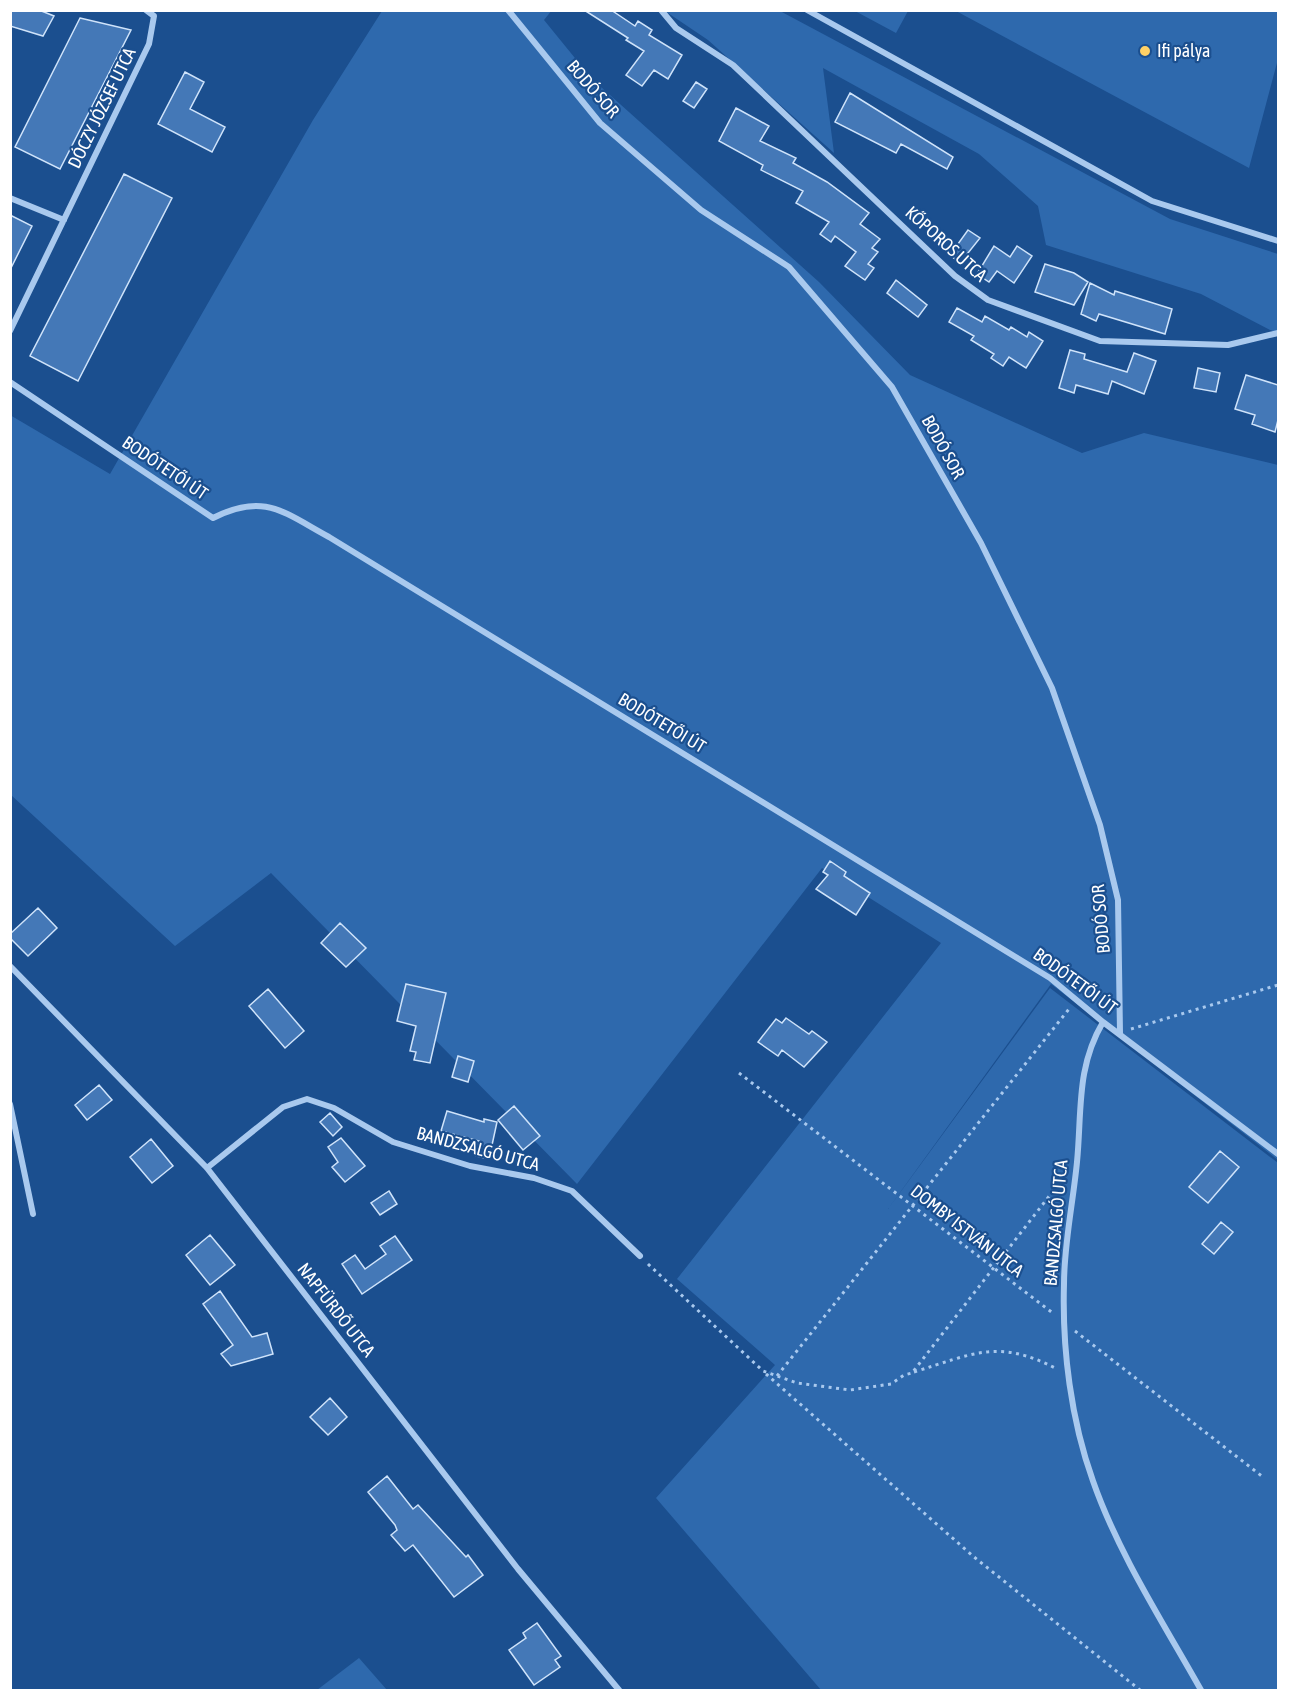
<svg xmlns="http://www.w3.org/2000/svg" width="1289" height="1701" font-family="'Asap Condensed',sans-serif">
<rect width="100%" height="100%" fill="#1b4f8f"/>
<path fill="#2e69ad" d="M552,10L544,20L592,79L819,282L910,375L1082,453L1144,433L1278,465V1160L1051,984L888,1209L1050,988L1278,1163V1690H821L656,1498L775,1365L677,1279L941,943L822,868L577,1184L271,873L175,946L11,795L10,415L110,474L313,120L382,11Z
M665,11H780L1170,219L1278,254V334L1201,294L1046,245L1038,206L979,154L823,68L834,153L708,40Z
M855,11L908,10V11L896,33Z
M956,11H1278V59L1249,168Z
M359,1658L387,1690H317Z"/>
<path fill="#4478b7" stroke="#cfe3fa" stroke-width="1.5" d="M10,10H39L54,16L43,36L10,26Z
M584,10H611L635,26L638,21L652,30L649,35L682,55L668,79L654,70L642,86L626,75L644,51L626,40L628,38Z
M80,18L131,30L60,169L15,147Z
M185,72L204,82L190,109L225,127L212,152L158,124Z
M696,82L707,89L694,108L683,101Z
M850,93L953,157L947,169L901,144L896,153L835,122Z
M736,108L769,126L760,141L796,158L793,163L827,182L869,213L860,224L880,239L872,248L878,252L868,264L874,268L865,280L845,266L856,252L835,236L831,242L820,234L829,222L796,203L803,191L761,170L763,165L719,141Z
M124,174L172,198L78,381L30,356Z
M10,215L32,226L10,270Z
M968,230L980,238L960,263L950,255Z
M994,246L1010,257L1017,246L1032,256L1014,283L997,271L989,282L977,274Z
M1045,264L1074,273L1088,282L1074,305L1035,292Z
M896,280L927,305L918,317L887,293Z
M1090,283L1114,295L1115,291L1172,309L1165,334L1099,314L1096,321L1081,314Z
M957,308L982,322L985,316L1009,330L1011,327L1027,337L1029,332L1043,341L1026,368L1009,357L1003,366L991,358L994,354L971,340L974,336L949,322Z
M1070,350L1085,354L1084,359L1127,372L1134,353L1156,361L1144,394L1112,381L1108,394L1076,385L1074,393L1059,388Z
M1198,368L1220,373L1216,392L1194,388Z
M1246,375L1278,385V420L1275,432L1252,424L1255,415L1235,409Z
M830,861L846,872L844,876L870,893L856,915L816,889L828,875L823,872Z
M38,908L57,928L28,956L10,938V934Z
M340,923L366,948L346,967L321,943Z
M406,984L446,993L430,1063L414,1060L416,1052L410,1051L416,1026L397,1021Z
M268,989L304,1031L285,1048L249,1006Z
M786,1018L809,1034L812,1031L827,1042L804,1067L782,1050L778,1056L758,1042L776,1019L782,1023Z
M458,1056L474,1061L468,1082L452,1077Z
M99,1085L112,1100L87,1120L75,1105Z
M514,1106L540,1136L523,1150L498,1120Z
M447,1111L484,1122V1119L497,1122L489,1159L476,1156L479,1141L441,1131Z
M330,1113L342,1127L333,1136L320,1122Z
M341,1138L365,1166L345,1182L332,1167L338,1162L328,1147Z
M151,1139L173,1166L152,1183L130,1157Z
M1220,1151L1239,1167L1208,1203L1189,1187Z
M389,1191L397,1204L380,1215L371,1203Z
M1221,1222L1233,1232L1214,1254L1202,1244Z
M210,1235L235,1265L210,1285L186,1255Z
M395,1236L412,1260L362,1294L342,1264L355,1255L365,1269L386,1254L380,1246Z
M220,1291L252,1337L267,1333L273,1354L231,1366L221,1354L233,1345L203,1304Z
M330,1398L347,1417L328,1435L310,1417Z
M387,1476L413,1509L418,1505L466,1557L468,1555L483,1575L454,1597L413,1545L405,1551L391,1535L397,1530L395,1525L368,1492Z
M537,1623L561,1656L555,1660L560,1667L534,1685L509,1650L526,1638L523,1633Z"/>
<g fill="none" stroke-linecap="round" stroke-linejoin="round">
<path stroke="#a9c9ee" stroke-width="3" stroke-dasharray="3 4.5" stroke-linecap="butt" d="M1131,1029L1278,985
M739,1073L1054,1314
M648,1264L763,1371L797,1383L850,1390L891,1384L904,1375L912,1373L1064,1177
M1075,1331L1263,1477
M914,1372C973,1354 998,1338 1057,1369
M766,1374L974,1557L1140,1690
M777,1376L1069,1009"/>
<path stroke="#a9c9ee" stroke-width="6" d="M508,10L600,123L701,210L789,267L892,387L981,543L1052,688L1100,825L1118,900L1120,1033
M661,10L676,28L733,65L955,276L988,300L1100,341L1228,345L1278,333
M807,10L1152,201L1278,241
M10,198L64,220
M10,331L149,44L154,16L146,10
M10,382L213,518C264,492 283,512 329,537L1050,978L1103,1022L1278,1154
M10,966L207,1168L518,1569L619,1690
M1103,1022C1076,1068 1082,1111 1077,1162C1073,1203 1064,1244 1064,1284C1062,1349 1071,1420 1093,1481C1118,1553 1164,1624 1201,1690
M10,1104L33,1214
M207,1168L283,1107L307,1099L334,1108L393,1142L470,1166L534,1178L572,1191L640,1256"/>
</g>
<circle fill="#ffd166" stroke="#1b4f8f" stroke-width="2" cx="1145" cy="51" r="6"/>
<g text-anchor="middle" stroke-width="4.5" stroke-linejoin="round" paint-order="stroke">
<g font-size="18" fill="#fff" stroke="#1b4f8f" text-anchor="start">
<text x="1157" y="57">Ifi pálya</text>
</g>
<g font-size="18" fill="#fff" stroke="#1b4f8f">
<text transform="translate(593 89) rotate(49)" y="6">BODÓ SOR</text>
<text transform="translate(102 108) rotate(-64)" y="6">DÓCZY JÓZSEF UTCA</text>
<text transform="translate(946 244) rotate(42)" y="6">KŐPOROS UTCA</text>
<text transform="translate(943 447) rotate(61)" y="6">BODÓ SOR</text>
<text transform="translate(165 468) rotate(34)" y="6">BODÓTETŐI ÚT</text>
<text transform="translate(662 723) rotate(31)" y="6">BODÓTETŐI ÚT</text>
<text transform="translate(1101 919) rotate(-95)" y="6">BODÓ SOR</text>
<text transform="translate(1075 981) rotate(36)" y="6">BODÓTETŐI ÚT</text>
<text transform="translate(478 1149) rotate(15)" y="6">BANDZSALGÓ UTCA</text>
<text transform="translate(1056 1223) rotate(-85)" y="6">BANDZSALGÓ UTCA</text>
<text transform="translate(967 1231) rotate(38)" y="6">DOMBY ISTVÁN UTCA</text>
<text transform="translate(336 1310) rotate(52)" y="6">NAPFÜRDŐ UTCA</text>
</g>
</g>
<rect width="1289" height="1701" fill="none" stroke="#ffffff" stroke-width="24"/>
</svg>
